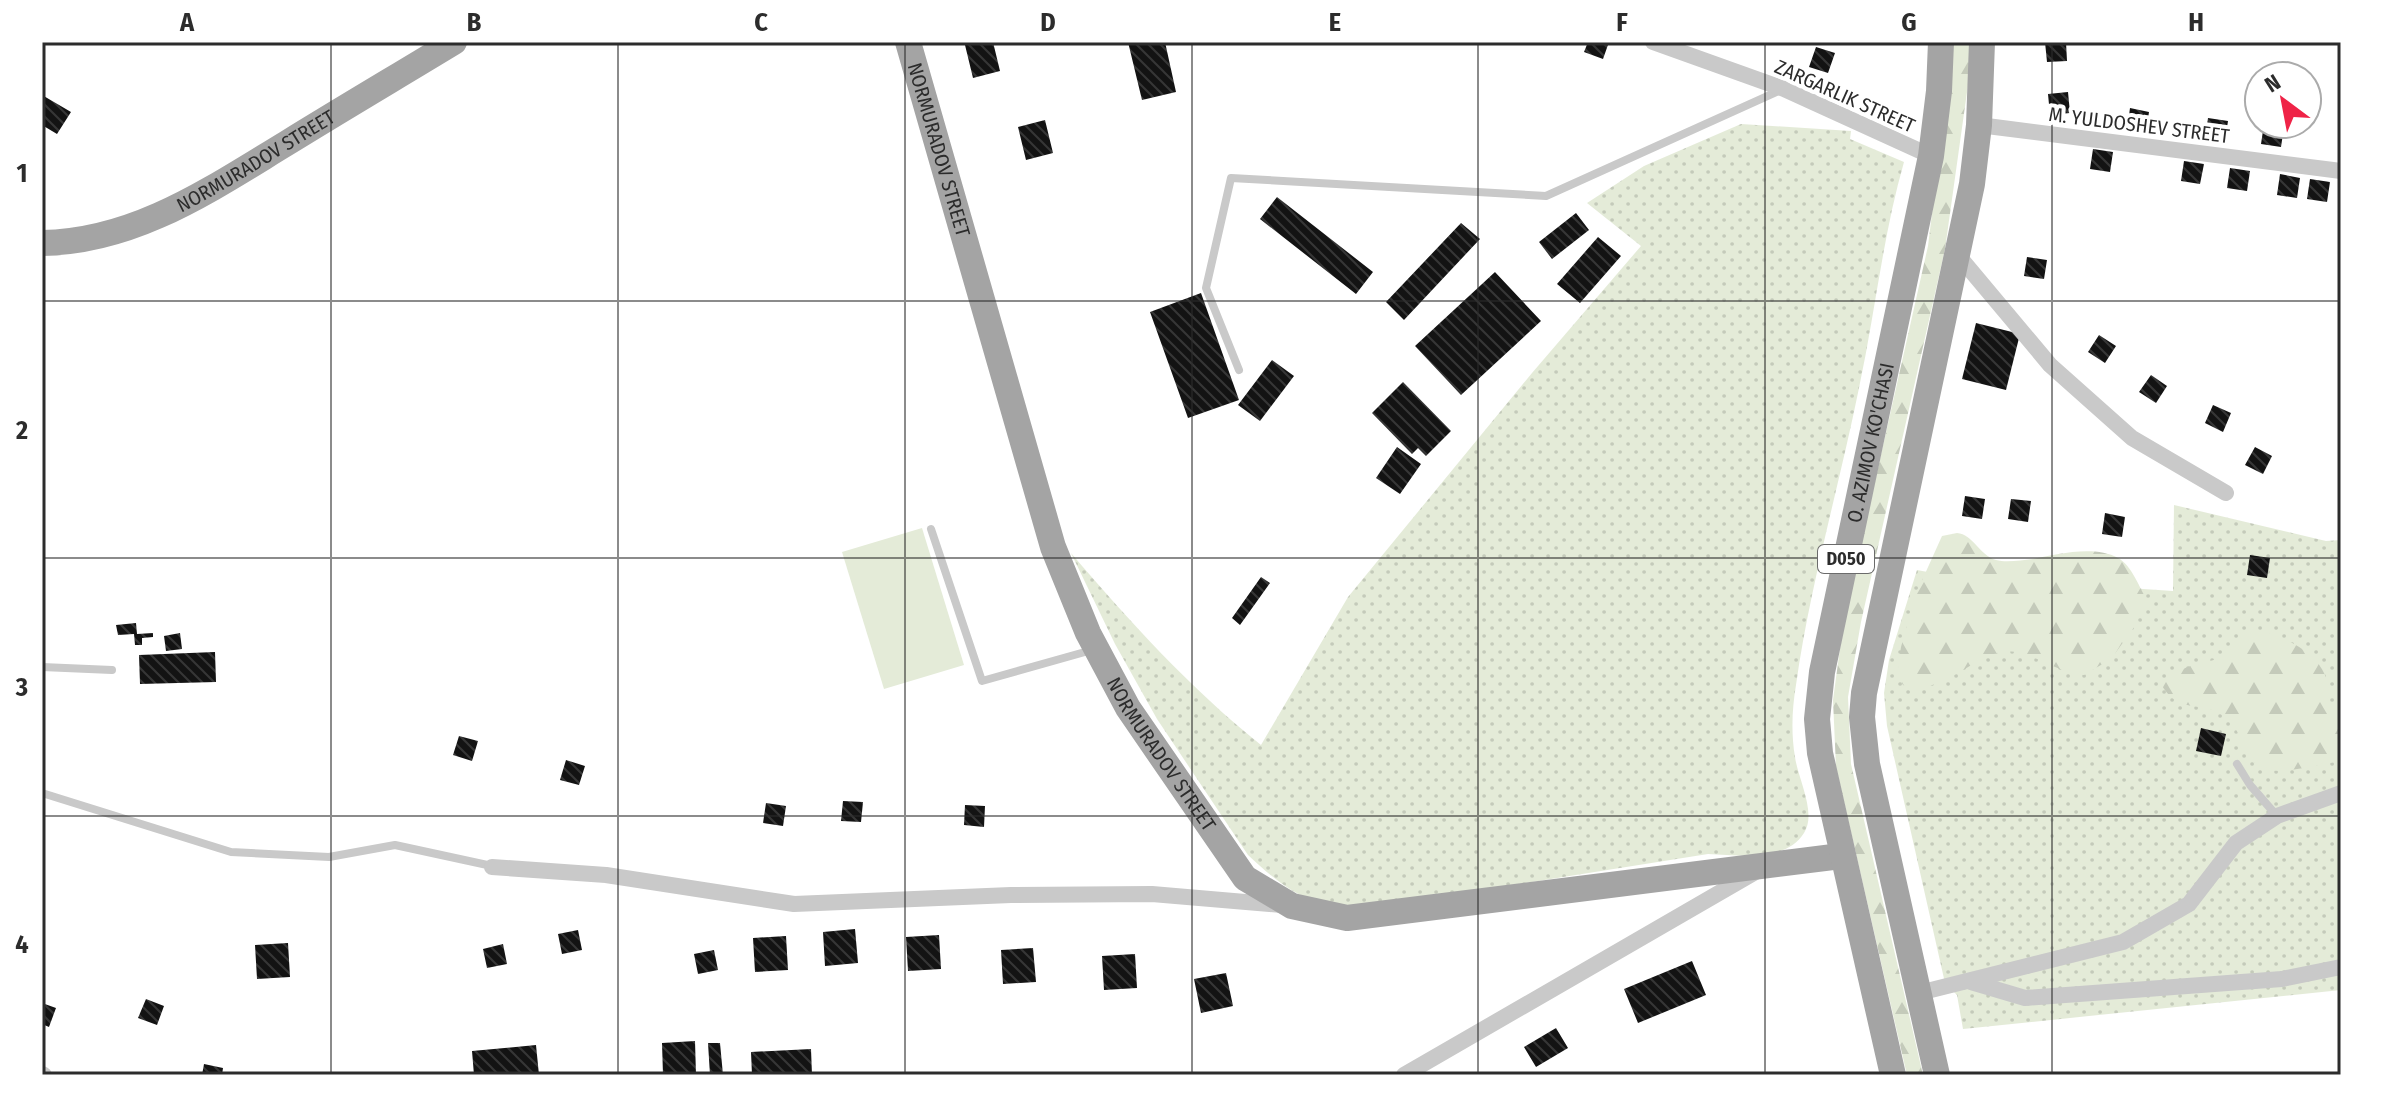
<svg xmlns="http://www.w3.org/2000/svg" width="2383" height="1117" font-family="'Fira Sans Condensed',sans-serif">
<defs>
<pattern id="grass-dots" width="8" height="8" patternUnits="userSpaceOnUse" patternTransform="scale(2)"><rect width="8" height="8" fill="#e4ebd8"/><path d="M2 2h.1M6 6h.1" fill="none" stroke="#c4caba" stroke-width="1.8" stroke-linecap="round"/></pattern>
<pattern id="forest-firs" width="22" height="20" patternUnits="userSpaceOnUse" patternTransform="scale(2)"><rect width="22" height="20" fill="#e4ebd8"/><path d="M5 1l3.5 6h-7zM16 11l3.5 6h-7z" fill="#c4caba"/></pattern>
<pattern id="building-back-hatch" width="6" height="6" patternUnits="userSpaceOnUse" patternTransform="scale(2)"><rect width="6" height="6" fill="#131313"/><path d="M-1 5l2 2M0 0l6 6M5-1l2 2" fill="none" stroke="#363636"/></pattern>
</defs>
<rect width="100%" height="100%" fill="#fff"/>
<path fill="url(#grass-dots)" d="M1741,124L1851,131L1850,139L1904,162C1883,235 1875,313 1859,388C1839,487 1810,585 1796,685C1792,709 1791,733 1795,757C1798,779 1817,813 1804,833C1785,863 1739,855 1708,854L1361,909C1347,907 1331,906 1317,902C1291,894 1267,873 1248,855L1157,719L1115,644L1071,553C1130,622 1191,689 1261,745L1348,597L1532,373L1641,246L1587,203L1644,166Z
M2174,505L2326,541L2341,540V990L1963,1029L1957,995L1945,983L1887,726L1884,693L1889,660L1917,570L1949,576L2173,591Z"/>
<path fill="url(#forest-firs)" d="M1953,42H1970L1968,85L1945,249L1861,622L1848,697L1851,764L1923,1075H1907L1836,767L1833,700L1844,619L1928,246Z
M1957,533C1973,534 1979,555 1996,560C2007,563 2021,560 2033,559C2057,554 2095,545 2118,558C2132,566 2138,585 2146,598L2135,626L2111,659L2084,675C2057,674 2026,646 2001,652C1972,658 1933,699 1903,685L1897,675L1901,647L1915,596L1942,536Z
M2257,631C2281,635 2315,650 2325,675C2328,682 2326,692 2326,700L2341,711V761C2322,764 2278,776 2262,768C2243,758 2242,730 2227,718C2201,698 2178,717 2160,682C2168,678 2175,673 2183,669C2206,659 2226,664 2238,639Z"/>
<path fill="#e4ebd8" d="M922,528L964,665L884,689L842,552Z"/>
<path fill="url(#building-back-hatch)" d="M976,42H993L1000,71L973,78L965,45Z
M1128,42H1165L1176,92L1142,100Z
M1588,42H1609L1603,59L1584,52Z
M2045,42H2066L2067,61L2047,62Z
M1816,47L1835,53L1828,73L1809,67Z
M2068,92L2070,113L2050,115L2048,94Z
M42,95L71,112L57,134L42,125Z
M2130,108L2149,112L2146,132L2127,129Z
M2208,118L2228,121L2225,141L2205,138Z
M1045,120L1053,153L1026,160L1018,127Z
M2264,124L2284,127L2281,147L2261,144Z
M2093,149L2113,152L2110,172L2090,169Z
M2184,161L2204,164L2200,184L2181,181Z
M2230,168L2250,171L2247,191L2227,188Z
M2280,174L2300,178L2297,198L2277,195Z
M2310,179L2330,182L2327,202L2307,199Z
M1277,197L1373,272L1356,294L1260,219Z
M1576,213L1589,230L1552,259L1539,242Z
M1461,223L1480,239L1404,320L1386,302Z
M1598,237L1621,256L1580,303L1557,284Z
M2027,257L2047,260L2044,279L2024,276Z
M1495,272L1541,321L1461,395L1415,346Z
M1201,293L1239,400L1188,418L1150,312Z
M1976,323L2020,334L2006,390L1962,379Z
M2099,335L2116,346L2105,363L2088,352Z
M1272,360L1294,376L1260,421L1238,405Z
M2151,375L2167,386L2156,403L2139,392Z
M1403,382L1451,431L1426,456L1418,448L1412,454L1372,413Z
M2213,405L2231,413L2223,432L2205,423Z
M1397,447L1421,464L1400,494L1376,478Z
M2255,447L2272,456L2263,474L2245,465Z
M1965,496L1985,499L1982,519L1962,516Z
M2011,499L2031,501L2028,522L2008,519Z
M2105,513L2125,517L2122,537L2102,534Z
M2250,555L2270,558L2267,578L2247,575Z
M1261,577L1270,583L1240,625L1232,618Z
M136,623L137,634L153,633V637L142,638V645H135L134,634L118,635L116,625Z
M180,633L182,649L166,651L164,636Z
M215,652L216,682L140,684L139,655Z
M2201,728L2226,734L2221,756L2196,751Z
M459,736L478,741L472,761L453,755Z
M566,760L585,766L579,785L560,780Z
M843,801L863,802L861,822L841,821Z
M766,803L786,806L783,826L763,823Z
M965,805L985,806L984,827L964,825Z
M855,929L858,963L825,966L823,932Z
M578,930L582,950L562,954L558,934Z
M939,935L941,969L908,971L906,937Z
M786,936L788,970L755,972L753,938Z
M288,943L290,977L257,979L255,945Z
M503,944L507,964L487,968L483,949Z
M1033,948L1036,982L1003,984L1001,950Z
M714,950L718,970L698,974L694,954Z
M1135,954L1137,988L1104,990L1102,956Z
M1692,961L1706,995L1638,1023L1624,989Z
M1226,973L1233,1006L1201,1013L1194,979Z
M146,999L164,1006L157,1025L138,1018Z
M42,1003L56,1008L49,1027L42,1024Z
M1556,1028L1568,1048L1536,1067L1524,1047Z
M695,1041L696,1075H663L662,1043Z
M708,1043H720L723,1075H710Z
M536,1045L539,1075H474L472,1051Z
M811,1049L812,1075H752L751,1052Z
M204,1064L223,1068L222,1075H202Z"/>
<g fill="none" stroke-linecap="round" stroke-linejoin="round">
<path stroke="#c9c9c9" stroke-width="8" d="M1239,370L1206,288L1231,178L1546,196L1783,89
M931,529L982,681L1092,650
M42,667L112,670
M2237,764L2250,785L2277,816
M42,793L231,852L329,857L395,845L492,866"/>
<path stroke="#c9c9c9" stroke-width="16" d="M1653,42L1784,89L1931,156
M1979,125L2341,171
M1957,254L2050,365L2132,438L2226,493
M492,867L606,875L794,904L1011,895L1152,894L1282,905
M1971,982L2025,998L2282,979L2341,967
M1919,993L2123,942L2189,904L2236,843L2277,816L2341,793
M42,1074L44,1075
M1404,1075L1757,871"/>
<g stroke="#a4a4a4" stroke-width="26">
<path id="s1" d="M908,42L1053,547L1088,633L1128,708L1245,878L1292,906L1347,918L1841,856"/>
<path id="s2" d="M42,243C135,242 211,189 287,143C342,109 398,76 454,42"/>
<path id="s3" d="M1893,1075L1820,753L1817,719L1822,672L1931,156L1939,91L1941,42"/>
<path d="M1937,1075L1867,764L1862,717L1864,693L1972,184L1979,125L1982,42"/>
</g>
</g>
<path fill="none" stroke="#2c2c2c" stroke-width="2" stroke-opacity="0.55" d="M331,42V1075M618,42V1075M905,42V1075M1192,42V1075M1478,42V1075M1765,42V1075M2052,42V1075M42,301H2341M42,558H2341M42,816H2341"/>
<g text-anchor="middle" stroke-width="8" stroke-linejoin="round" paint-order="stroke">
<rect fill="#fff" stroke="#6b6b6b" stroke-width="2" x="1818" y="545" width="56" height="28" rx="6"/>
<g font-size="18" font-weight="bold" fill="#2c2c2c">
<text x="1846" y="565">D050</text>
</g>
<g font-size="20" fill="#2c2c2c" stroke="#fff">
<text transform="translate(1845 96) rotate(24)" y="7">ZARGARLIK STREET</text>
<text transform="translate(2139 125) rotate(7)" y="7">M. YULDOSHEV STREET</text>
<text dy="7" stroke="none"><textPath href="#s1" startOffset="112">NORMURADOV STREET</textPath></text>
<text dy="7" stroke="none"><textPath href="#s2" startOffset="232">NORMURADOV STREET</textPath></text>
<text dy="7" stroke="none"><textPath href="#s3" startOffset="646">O. AZIMOV KO'CHASI</textPath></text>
<text dy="7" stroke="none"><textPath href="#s1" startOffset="760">NORMURADOV STREET</textPath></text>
</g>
</g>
<rect width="2383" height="1117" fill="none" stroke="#ffffff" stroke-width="88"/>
<g transform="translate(2283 100) rotate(328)"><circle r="38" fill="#ffffff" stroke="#ababab" stroke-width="2"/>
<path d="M0-6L14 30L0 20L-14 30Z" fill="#ef2347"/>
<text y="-12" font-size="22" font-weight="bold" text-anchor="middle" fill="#2c2c2c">N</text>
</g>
<rect x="44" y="44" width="2295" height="1029" fill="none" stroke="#2c2c2c" stroke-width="3"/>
<g font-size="26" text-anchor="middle" font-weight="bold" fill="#2c2c2c">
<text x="187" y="31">A</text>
<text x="474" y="31">B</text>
<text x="761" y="31">C</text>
<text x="1048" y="31">D</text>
<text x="1335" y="31">E</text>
<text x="1622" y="31">F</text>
<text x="1909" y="31">G</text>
<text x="2196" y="31">H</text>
<text x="22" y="182">1</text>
<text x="22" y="439">2</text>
<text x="22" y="696">3</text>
<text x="22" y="953">4</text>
</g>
</svg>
